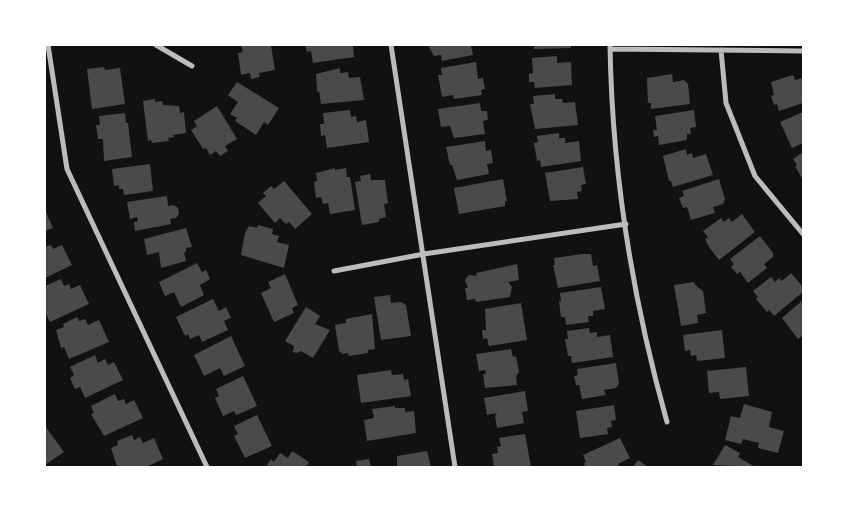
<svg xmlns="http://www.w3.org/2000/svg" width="848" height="512" font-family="Inter,sans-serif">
<rect width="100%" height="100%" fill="#111"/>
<path fill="#4a4a4a" d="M271,45L275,70L259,73L260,77L251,79L250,73L241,75L238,53L243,52L241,46Z
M305,45H353L354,57L313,63L311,51L307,52Z
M428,45H471L473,55L442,61L441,55L434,56Z
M534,45H571V48L534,49Z
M557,56V63L571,62L572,85L535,88L534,82H529V74L533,73L532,58Z
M476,62L478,79L483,78L485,89L481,90L482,95L454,99L453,95L442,97L438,75H442L441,68Z
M104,67L105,70L120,68L125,104L92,109L87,69Z
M340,68V73L348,72L349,78L360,77L364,100L321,104L319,91L317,92L316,74Z
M672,74L673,82L684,80L688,84L690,104L651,109V103H648L647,78Z
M793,75L795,80L803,78V103L779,111L777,104L774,105L771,96L774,95L771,82Z
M237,82L279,108L268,125L264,122L256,135L235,121L237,118L230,114L238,102L228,95Z
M555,94V99H562L563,103L575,102L578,125L535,129L530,104H534L533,96Z
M155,99V102L162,101L163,105L179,106L180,113L184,112L186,133L173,135L174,137L168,138L169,141L152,143L151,140L148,141L143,101Z
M480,103L481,111H487L488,120L483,121L485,134L454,138L450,126L441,127L438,109Z
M217,106L237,139L225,146L228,151L220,156L216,151L210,155L206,148L203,149L191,130L197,126L194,121Z
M350,110L351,117L356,116L357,122L366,120L369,142L327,148L325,135L321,136L320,124H324L323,113Z
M694,110L696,127L690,128L691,134H687V140L659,145L658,136L654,137L653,130H657L655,116Z
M803,112V143L792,148L780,122Z
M125,113L126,123H128L132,157L104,161L103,139H98L96,125H100L99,116Z
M559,133V138H565V143L579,141L581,161L541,167L540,160L537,161L534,143L538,142L537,136Z
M485,141L486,151L491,150L493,163L487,164L489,174L457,180L452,165H450L446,147Z
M686,149L687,155L692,153L693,158L706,154L713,175L673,187L671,181H669L663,156Z
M803,152V180L795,166L797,165L793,159Z
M150,164L153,191L124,195L123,189H119V185L114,186L112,169Z
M583,167L586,184L581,185L582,191L577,192L578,199L550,201L545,173Z
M335,168V170L346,168L347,177H350L355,210L330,214L328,203L323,204L321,197L316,198L314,182L317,181L316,173Z
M370,174L371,180H385L388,203L384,204L386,217L379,219V222L362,225L355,182L361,181L360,176Z
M503,179L507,201H505V206L459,214L454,188Z
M719,179L725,199L723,204L713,207L715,213L691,220L687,207L683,208L679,198L684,196L682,191Z
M284,181L312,214L295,229L289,222L286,224L280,218L275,223L258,203L266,196L263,193L271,186L274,189Z
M167,196L168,206L174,205L178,208L179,214L176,218L170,219L171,224L135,231L134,222L138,221L137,217L130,219L127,202Z
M45,210L53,228L45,231Z
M742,214L755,232L719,260L709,247L705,239L708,237L703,231L721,218L724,222L729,218L732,222Z
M258,225L273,229L272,234L279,236L277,242L289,245L284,268L241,255L245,233L249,226L257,228Z
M186,228L192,247L186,248V252H184L186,261L161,268L159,252L147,255L144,239Z
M760,236L773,253V257L764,264L767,268L748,283L740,272L737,274L731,267L734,264L730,259Z
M51,245L53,249L62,245L72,265L45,278V247Z
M582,254H591L593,266L597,265L600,281L558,288L553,265H555L554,258Z
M197,263L202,272L206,270L210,279L200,285L204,295L181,307L174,292L165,296L159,282Z
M517,264L519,280L508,282L512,287L510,297L476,302L475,299L467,300L465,288H468L465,280L469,275L477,276L476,273Z
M791,273L803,287V292L774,316L769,310L767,312L756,299L758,297L753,291L771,277L775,282L779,278L782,281Z
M285,274L298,305L292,308L294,313L274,322L261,293L271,288L268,282Z
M61,279L64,286L69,284L71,289L80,285L89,304L50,322L45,312V286Z
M694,282L695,285L703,291L706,313L697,315L698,323L681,326L674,285Z
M601,287L605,309L593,311V316H588L589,322L566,325L565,317H561L559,301H561L560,293Z
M390,295L391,303L401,302L406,305L411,336L381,340L374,297Z
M213,299L219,311L226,307L231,318L224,321L228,330L202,342L199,335L190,339L188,334L185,336L176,317Z
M803,300V335L798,339L782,318Z
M521,303L527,340L489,346L487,338L483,339L482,330H486L485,309Z
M306,307L320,316L315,324L330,330L313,358L301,351L297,353L293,352L294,346L285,341Z
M372,314L375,349L368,350V353L349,356L348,353L343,354L339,351L335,325L346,323V319Z
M77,317L79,321L85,319L88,325L99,320L109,342L69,359L64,347L61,348L56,330L64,327L63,324Z
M589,328L590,333L597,332V337L610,335L613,357L572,363L571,356H568L565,339H568L567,331Z
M722,330L725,358L697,361L696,355L691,356L690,350L685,351L683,335Z
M231,336L245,366L224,376L220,368L204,376L194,355Z
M511,349L513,357L516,356L519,372L516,376L517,385L485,388L483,374H486L485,370L479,371L476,354Z
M95,355L98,363L105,359L108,365L114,362L123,380L85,398L80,387L75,389L70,378L74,375L70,367Z
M616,363L619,384L616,388L604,390L606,395L582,399L579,385H576L574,376L578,375L577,369Z
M746,367L749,396L720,399L719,392L709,393L707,371Z
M391,370L392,375L403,374L404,380L408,379L411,396L361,403L357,375Z
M243,376L257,406L236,415L234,411L223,416L215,398L219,396L216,389Z
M525,391L528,411L522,412L524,423L497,428L495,416L497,413L487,415L484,398Z
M115,394L118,401L124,399L126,404L134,400L143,418L104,436L91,414L94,413L91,406Z
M744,404L772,412L769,427L784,431L778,453L758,448L759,443L743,439L741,444L725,440L731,416L740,418Z
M614,405L616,420L611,421L612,427L607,428L608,434L580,438L576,411Z
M395,406V408H405V412L414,411L416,433L367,441L364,420L374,418L372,409Z
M257,415L272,446L245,458L234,436L238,434L234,426Z
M45,426L64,452L45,465Z
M525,434L531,467H494L492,454L498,453L497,447L501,446L499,438Z
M132,435L134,440L140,437L143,443L154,438L163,459L146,467L117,466L111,448L118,445L117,441Z
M620,438L630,458L618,464L620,467H585L584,463L586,462L583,455Z
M725,445L740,453L738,457L755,467L713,465Z
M292,451L309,462L306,467H266L271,459L274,462L280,453L288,458Z
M427,451L431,467H397V456Z
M369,459L371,467H357L356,461Z
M638,460L648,467H633Z"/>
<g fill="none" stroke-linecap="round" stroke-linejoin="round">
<path stroke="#bcbcbc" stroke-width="5" d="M48,45L67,169L207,467
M156,45L192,66
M391,45L455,467
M610,45C612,172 633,301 667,422
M610,49L803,51
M721,50L726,103L755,176L803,234
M334,271L424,254L626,224"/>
</g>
<rect width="848" height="512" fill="none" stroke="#ffffff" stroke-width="92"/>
</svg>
